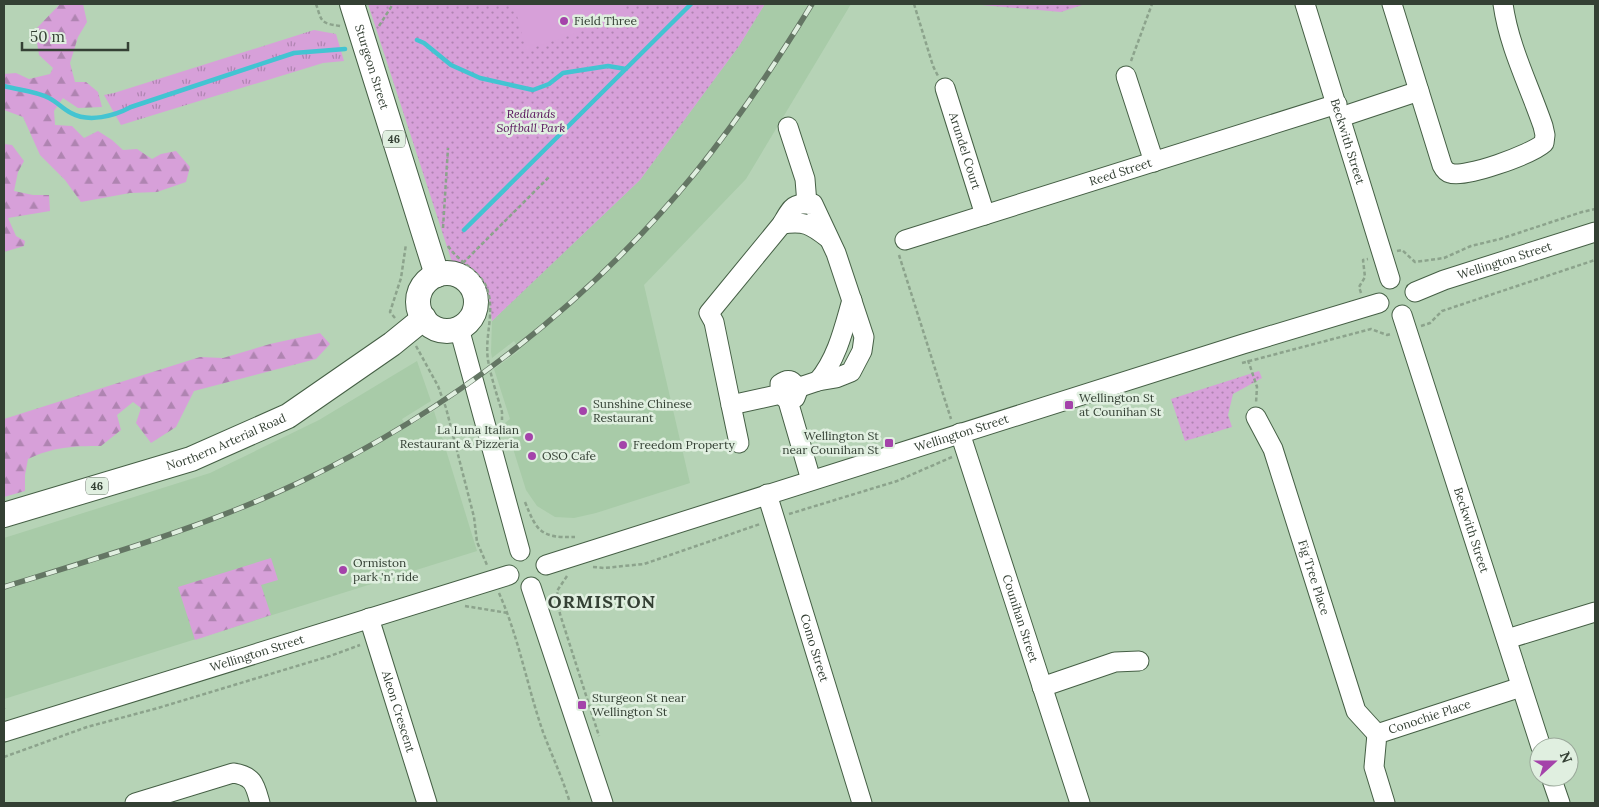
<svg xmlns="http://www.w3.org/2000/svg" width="1599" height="807" font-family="Lora,serif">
<defs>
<pattern id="grass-tufts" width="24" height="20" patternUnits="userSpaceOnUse" patternTransform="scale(1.25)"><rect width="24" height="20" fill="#d7a0d9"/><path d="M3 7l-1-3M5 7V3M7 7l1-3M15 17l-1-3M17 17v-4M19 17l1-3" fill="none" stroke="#af84b1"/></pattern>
<pattern id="forest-firs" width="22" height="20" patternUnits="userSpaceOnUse" patternTransform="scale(1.25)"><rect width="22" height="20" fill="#d7a0d9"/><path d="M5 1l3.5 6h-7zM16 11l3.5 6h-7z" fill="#af84b1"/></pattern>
<pattern id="park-dots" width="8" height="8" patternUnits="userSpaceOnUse" patternTransform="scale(1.25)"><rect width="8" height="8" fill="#d7a0d9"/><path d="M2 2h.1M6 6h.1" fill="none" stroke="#af84b1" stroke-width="1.8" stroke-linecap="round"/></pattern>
</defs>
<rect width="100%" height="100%" fill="#b6d3b6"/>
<path fill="#a8cba8" d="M765,4H851L746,179L644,285L690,483L596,513L574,518L555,517L537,506L526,490L505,423L510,419L494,369L520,350L514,341L492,358L491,352L492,321L640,180L739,46Z
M417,361L431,401L402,419L407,427L434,411L477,551L4,699V538L210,473L319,420Z"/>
<path fill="url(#grass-tufts)" d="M314,30L336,34L344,61L323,63L121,125L104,95L114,93Z"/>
<path fill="url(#forest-firs)" d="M60,4H83L87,22L78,37L70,63L75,82H86L98,92L102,107L78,108L63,98L54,111L55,125L72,126L84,138L98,131L112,140L123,150L137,149L152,159L161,154L176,151L190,167L186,182L157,192L130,193L81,202L65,180L40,155L23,117L4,110V74L16,73L29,79L50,74L53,68L39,55L35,30Z
M4,144L12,145L24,161L18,172L14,191L33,195H49L50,211L8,218L16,236L25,241L24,246L4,252Z
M320,333L330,344L316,359L194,391L176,427L151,443L136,423L141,408L133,402L117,415L121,430L101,446C73,446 53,447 28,459L25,475V491L4,497V419L200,357L223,358L270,344Z
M271,558L278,580L261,585L271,615L195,640L178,587Z"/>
<path fill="url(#park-dots)" d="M368,4H765L739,46L640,180L492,321L488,290L473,270L452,262Z
M970,4H1085L1061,12Z
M1259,371L1262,378L1233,394L1228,415L1232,427L1185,441L1171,399Z"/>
<path fill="#d7a0d9" d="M514,4H624L627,16L526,50Z"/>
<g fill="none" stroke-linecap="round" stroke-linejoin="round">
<path stroke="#43c4d2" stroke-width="4.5" d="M417,40L424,43L451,65L480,78L533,90L549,84L563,73L608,66L626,69
M4,86C18,90 36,91 49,98C57,102 63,109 71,113C89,123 114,116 131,107L294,53L345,49
M464,230L691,4"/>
<g stroke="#455f45" stroke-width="21">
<g id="minor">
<path id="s1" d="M1305,4L1390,279"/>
<path d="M1392,4L1442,165C1444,169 1446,172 1450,173C1464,179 1532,154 1544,143L1545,135L1543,126C1529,85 1509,47 1503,4"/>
<path d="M1126,76L1154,162"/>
<path id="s2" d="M945,88L985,215"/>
<path d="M1341,117L1419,91"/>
<path d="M788,127L805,179L807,204"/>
<path d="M782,224C805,221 810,224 828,238"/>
<path id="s3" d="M905,240L1337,104"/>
<path id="s4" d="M1415,292L1444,280L1595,232"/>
<path id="s5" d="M1402,315L1541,747"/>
<path d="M459,328L520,551"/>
<path d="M818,381C837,359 844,328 852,300"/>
<path d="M781,394L731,405L714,322L709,313L782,224C791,208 793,202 813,204L836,253L864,337L862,351L851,372L836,378L818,381L797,388"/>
<path d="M795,398L798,390C794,381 789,377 780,384L781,394L788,401L811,480"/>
<path d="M731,405L739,443"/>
<path id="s6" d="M1256,417L1273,449L1356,711L1377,734"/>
<path id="s7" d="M960,433L1080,803"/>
<path id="s8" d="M767,494L862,803"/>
<path id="s9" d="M546,565L1243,344L1379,303"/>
<path d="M531,587L603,803"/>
<path id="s10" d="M369,618L427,803"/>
<path d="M1507,639L1595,612"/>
<path d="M1042,687L1115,662L1139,661"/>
<path id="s11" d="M4,732L509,575"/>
<path d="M1551,777L1560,803"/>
<path d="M135,803L233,773C254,776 255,785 260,803"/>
<path id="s12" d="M1385,803L1374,767L1377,734L1521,687"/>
</g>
</g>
<g stroke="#455f45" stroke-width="26">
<g id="major">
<path id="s13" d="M352,4L437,275"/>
<circle cx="447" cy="302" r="29"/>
<path id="s14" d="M4,515L191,459L288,416L392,344L424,318"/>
</g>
</g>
<path stroke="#8ca38c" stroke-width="2.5" stroke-dasharray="4 2.5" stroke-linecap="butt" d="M316,4C322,22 320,23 340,26
M914,4L933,66L938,76
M379,26L393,4
M1131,61L1152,4
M443,228L448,148
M448,246C459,262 476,269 485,284C497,308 484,335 488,360C491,377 497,395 502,412V420
M1397,251L1402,250L1415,262L1444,258L1471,246L1500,239L1582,212L1595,209
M899,255L951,419
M463,263L549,177
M1361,293L1359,287L1365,277L1363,260L1368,259
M395,318L390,312L401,278L406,244
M1421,326L1430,323L1442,311L1595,260
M416,346L438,386L446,408L474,517L477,542L487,565
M1248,360L1257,387L1256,403
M1242,363L1371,329L1387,335L1391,334
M525,502C537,532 541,538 575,537
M789,514L897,481L952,457
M593,567L604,568L644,564L760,524
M567,576L557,591L560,614L599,736
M499,593C519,638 527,686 543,732C552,756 563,779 570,803
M465,606L508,613
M4,708V709
M4,757L87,727L158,708L330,656L360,645"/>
<use href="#minor" stroke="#fff" stroke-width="19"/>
<use href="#major" stroke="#fff" stroke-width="24"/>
<g stroke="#647664" stroke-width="5.5">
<path id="rail" d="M4,587C104,556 205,527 300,482C451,410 589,303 695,173C738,120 776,63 812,4"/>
</g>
<use href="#rail" stroke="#e0efe0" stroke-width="4" stroke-dasharray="11" stroke-linecap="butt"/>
</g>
<g fill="#a443aa" stroke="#e0efe0" stroke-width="2">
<circle cx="564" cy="21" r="5"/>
<rect x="1064" y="400" width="10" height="10" rx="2.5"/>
<circle cx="583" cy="411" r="5"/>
<circle cx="529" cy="437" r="5"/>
<rect x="884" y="438" width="10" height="10" rx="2.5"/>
<circle cx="623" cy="445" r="5"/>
<circle cx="532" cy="456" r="5"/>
<circle cx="343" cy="570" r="5"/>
<rect x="577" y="700" width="10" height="10" rx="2.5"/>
</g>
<g text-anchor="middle" stroke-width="5" stroke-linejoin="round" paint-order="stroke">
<g fill="#e0efe0" stroke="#687468" stroke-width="1">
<rect x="383" y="130.5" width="22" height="17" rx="4"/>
<rect x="86" y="477.5" width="22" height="17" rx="4"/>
</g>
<g font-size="11" font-weight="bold" fill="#344034">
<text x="394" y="143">46</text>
<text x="97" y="490">46</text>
</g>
<g font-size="12" fill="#344034" stroke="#e0efe0" text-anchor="start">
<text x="574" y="25">Field Three</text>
<text x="1079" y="402">Wellington St<tspan x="1079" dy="14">at Counihan St</tspan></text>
<text x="593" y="408">Sunshine Chinese<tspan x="593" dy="14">Restaurant</tspan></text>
<text x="519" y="434" text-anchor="end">La Luna Italian<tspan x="519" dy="14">Restaurant &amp; Pizzeria</tspan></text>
<text x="879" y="440" text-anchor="end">Wellington St<tspan x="879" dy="14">near Counihan St</tspan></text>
<text x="633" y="449">Freedom Property</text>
<text x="542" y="460">OSO Cafe</text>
<text x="353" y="567">Ormiston<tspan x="353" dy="14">park 'n' ride</tspan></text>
<text x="592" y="702">Sturgeon St near<tspan x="592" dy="14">Wellington St</tspan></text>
</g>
<g font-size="12" fill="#344034" stroke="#e0efe0">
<text dy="4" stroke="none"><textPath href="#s13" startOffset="66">Sturgeon Street</textPath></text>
<text dy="4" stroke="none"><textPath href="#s1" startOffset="144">Beckwith Street</textPath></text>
<text dy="4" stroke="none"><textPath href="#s2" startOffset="66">Arundel Court</textPath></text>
<text dy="4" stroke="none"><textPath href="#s3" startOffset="226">Reed Street</textPath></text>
<text dy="4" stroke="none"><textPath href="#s4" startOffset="95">Wellington Street</textPath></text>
<text dy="4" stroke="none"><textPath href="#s9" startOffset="436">Wellington Street</textPath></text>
<text dy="4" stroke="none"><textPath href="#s14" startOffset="234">Northern Arterial Road</textPath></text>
<text dy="4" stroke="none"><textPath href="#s5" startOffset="226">Beckwith Street</textPath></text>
<text dy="4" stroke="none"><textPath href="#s6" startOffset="171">Fig Tree Place</textPath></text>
<text dy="4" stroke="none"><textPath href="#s7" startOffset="195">Counihan Street</textPath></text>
<text dy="4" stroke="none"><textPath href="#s8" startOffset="161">Como Street</textPath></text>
<text dy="4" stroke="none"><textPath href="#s11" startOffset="265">Wellington Street</textPath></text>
<text dy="4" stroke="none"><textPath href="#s10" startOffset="98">Aleon Crescent</textPath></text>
<text dy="4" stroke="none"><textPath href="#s12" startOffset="126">Conochie Place</textPath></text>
</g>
<g font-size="12" font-style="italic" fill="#56105a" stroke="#e0efe0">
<text x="531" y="118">Redlands<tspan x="531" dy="14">Softball Park</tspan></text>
</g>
<g font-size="18" font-weight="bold" letter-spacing="1" fill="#344034" stroke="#e0efe0">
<text x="602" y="608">ORMISTON</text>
</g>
</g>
<rect width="1599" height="807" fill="none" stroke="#344034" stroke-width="10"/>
<g transform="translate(1554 762) rotate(69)"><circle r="24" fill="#e0efe0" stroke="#9ba99b"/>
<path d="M0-4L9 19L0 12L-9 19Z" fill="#a443aa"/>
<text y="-8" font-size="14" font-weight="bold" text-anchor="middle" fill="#344034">N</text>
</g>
<path d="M22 42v8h106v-8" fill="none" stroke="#344034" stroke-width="2.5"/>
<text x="30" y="42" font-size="15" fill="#344034" stroke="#e0efe0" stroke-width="4" paint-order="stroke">50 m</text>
</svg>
